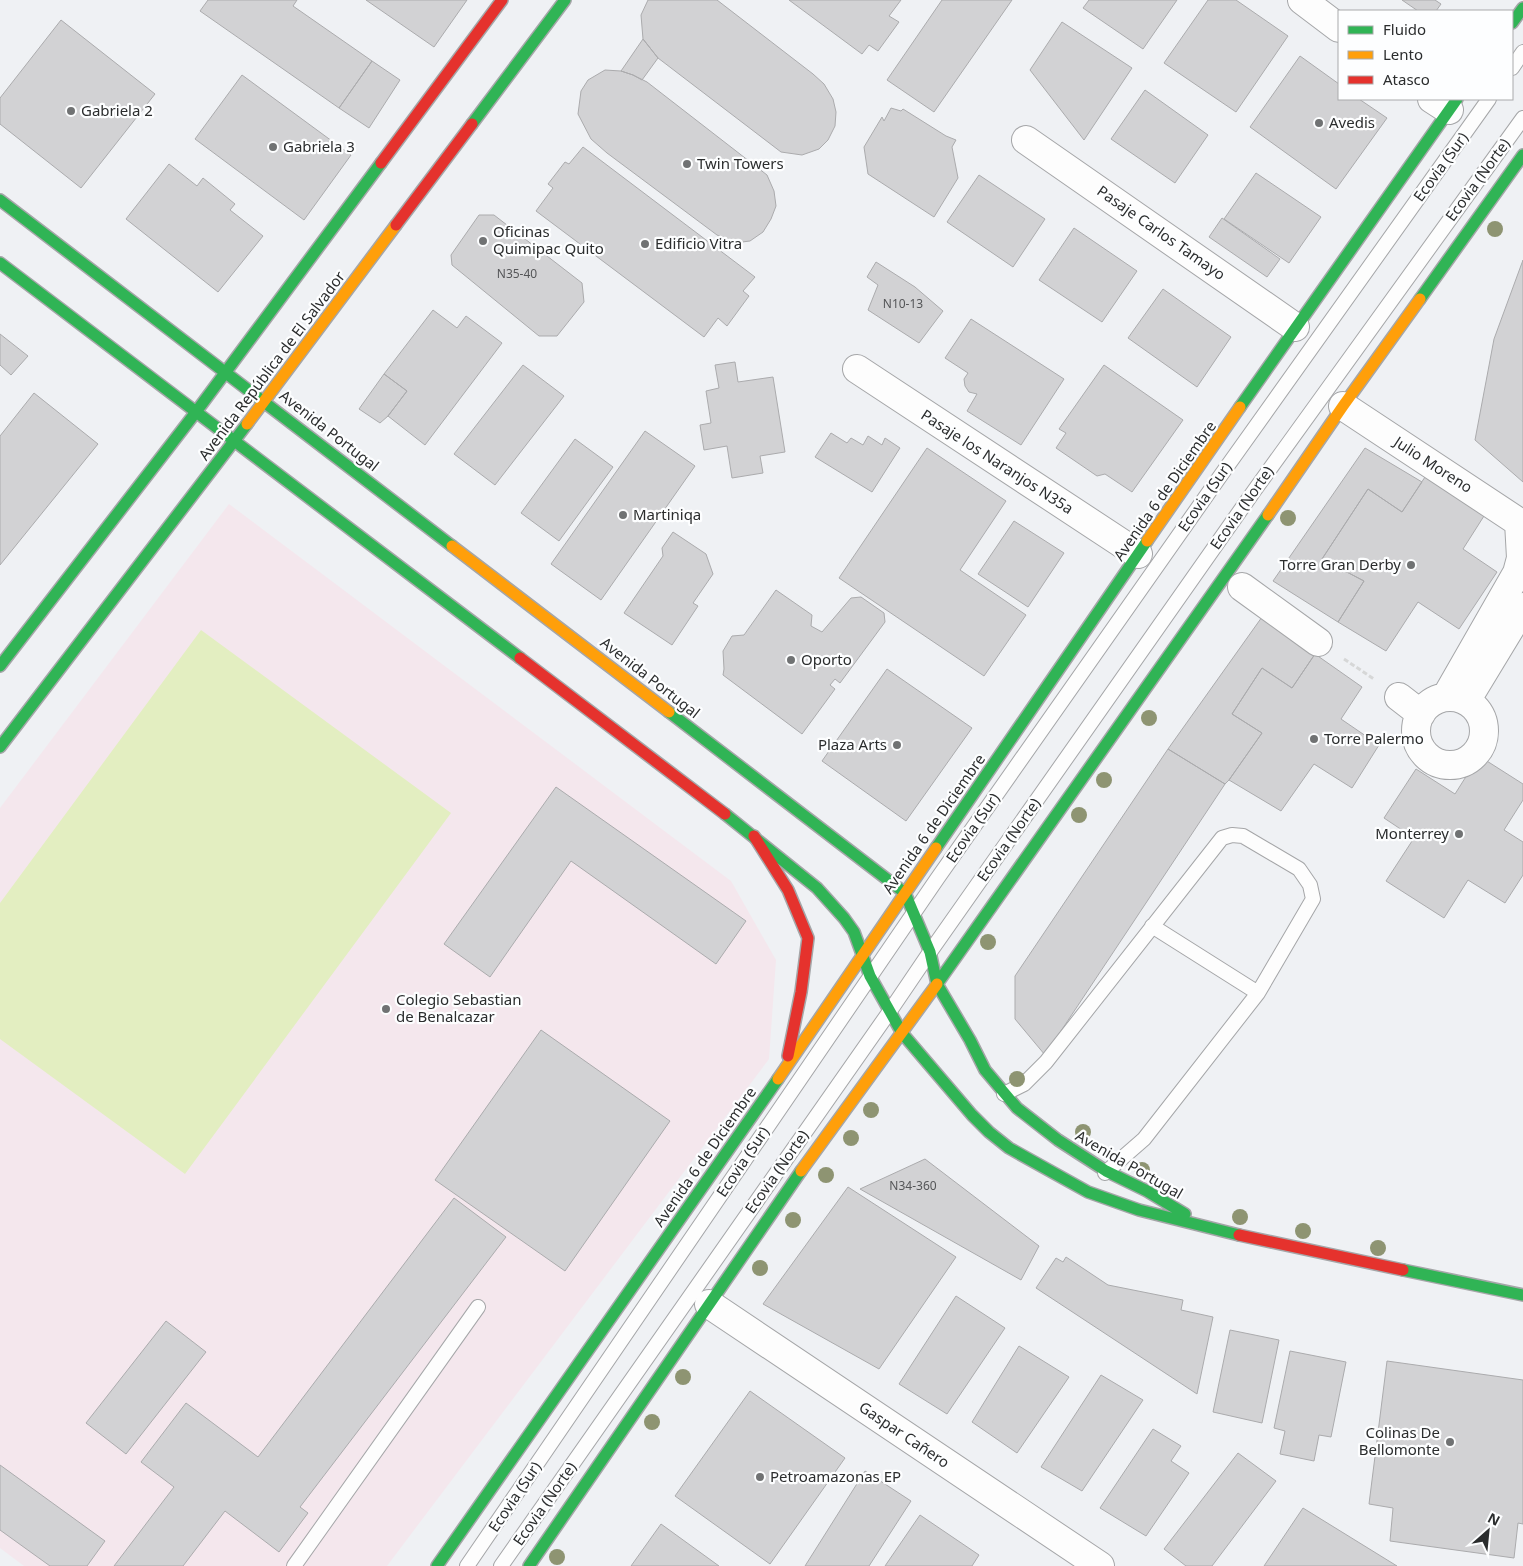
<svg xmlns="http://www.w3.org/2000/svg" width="1523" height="1566" font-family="'Noto Sans',sans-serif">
<rect width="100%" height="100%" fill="#eff1f4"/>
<path fill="#f4e7ed" d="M229,504L731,881L776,960L769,1059L387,1566H24L0,1548V808Z"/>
<path fill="#e3eec1" d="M201,630L451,813L185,1174L0,1039V903Z"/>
<path fill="#d2d2d4" stroke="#ababad" d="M208,0H297L293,6L372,61L339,108L200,11Z
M366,0H467L434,47Z
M648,0H717L813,74L824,84L833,99L836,112L835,126L828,140L819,149L802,155L781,152L658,58L643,39L641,15Z
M789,0H901L889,16L899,22L878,51L869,45L862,54Z
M942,0H1012L934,112L887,80Z
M1089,0H1177L1143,49L1083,8Z
M1208,0H1236L1288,36L1236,112L1164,63Z
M1402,0H1435L1441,4L1436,11H1418Z
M61,20L155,94L81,188L0,124V98Z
M1062,22L1132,68L1084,140L1030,70Z
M643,39L658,58L642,80L633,75L621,71Z
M1300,56L1339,84V99H1359L1387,118L1336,189L1250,127Z
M372,61L400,80L369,128L339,108Z
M605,70L621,71L633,75L647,82L767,175L774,191L776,206L771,219L763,232L750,241L734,243L717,235L607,153L591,139L578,114L581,91L588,80Z
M242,75L351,155L304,220L195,139Z
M1145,90L1208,135L1175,183L1111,139Z
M891,108L901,111L903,109L946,136L956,140L952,147L958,178L934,217L868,174L864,147L882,117L884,121Z
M583,147L755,277L743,291L749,296L727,326L718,318L704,337L536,211L553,188L548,184L565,162L569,164Z
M169,164L197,186L203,178L235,204L230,210L263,236L218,292L126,219Z
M1256,173L1321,217L1289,263L1224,219Z
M979,175L1045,219L1013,267L947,222Z
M479,215H494L582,283L584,302L557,336H539L452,265L451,255Z
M1222,218L1280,259L1267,277L1209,237Z
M1074,228L1137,271L1102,322L1039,280Z
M1523,260V482L1475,440L1494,339Z
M876,262L915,287L943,311L919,343L868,310L878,285L867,277Z
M1163,289L1231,337L1197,387L1128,338Z
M433,310L457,328L466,316L502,343L425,445L388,416L407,391L384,374Z
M971,319L1064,379L1021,445L967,411L977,394L969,392L965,386L964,379L968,373L945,358Z
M0,334L28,356L11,375L0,365Z
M735,362L738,382L773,377L785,452L760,456L763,473L732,478L727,446L704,450L700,425L711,423L706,391L719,388L715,365Z
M523,365L564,396L495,485L454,454Z
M1104,365L1183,420L1132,492L1105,474L1097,476L1056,448L1066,433L1059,429Z
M384,374L407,391L388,416L380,423L359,409Z
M34,393L98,444L0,565V436Z
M645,431L695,466L601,600L551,564Z
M831,433L847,443L851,438L863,445L868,436L882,445L885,438L900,448L872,492L815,457Z
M575,439L613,467L559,541L521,513Z
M927,448L1006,501L960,570L1026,615L984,676L839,578Z
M1365,448L1422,482L1402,512L1368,489L1322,559L1364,581L1338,622L1273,581Z
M1425,477L1484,516L1463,549L1497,572L1459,629L1418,602L1386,651L1338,622L1364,581L1322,559L1368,489L1402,512Z
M1014,521L1064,553L1028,607L978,574Z
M673,532L706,554L713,574L693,603L698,606L672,645L624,613L663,556L662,548Z
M776,590L812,615L811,626L822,632L851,598L861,597L884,613L885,622L840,683L835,679L830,685L835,689L802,734L723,675L724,669L723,651L732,636L744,635Z
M1262,617L1315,654L1292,688L1262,668L1232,714L1262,733L1229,780L1225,784L1168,749Z
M1315,654L1362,687L1341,719L1379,745L1352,788L1314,764L1281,811L1229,780L1262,733L1232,714L1262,668L1292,688Z
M887,669L972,728L906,821L822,761Z
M1168,749L1225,784L1045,1055L1015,1019V976Z
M1479,756L1523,784V800L1504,830L1523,842V875L1505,903L1468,880L1444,918L1386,881L1414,838L1384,818L1416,769L1455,794Z
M556,787L746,921L716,964L571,861L490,977L444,944Z
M541,1030L670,1121L565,1271L435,1180Z
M925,1159L1039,1246L1021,1280L860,1189Z
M848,1187L956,1257L879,1369L763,1304Z
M454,1198L506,1237L300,1507L308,1513L279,1552L225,1511L183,1566H114L174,1487L141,1462L186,1403L258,1457Z
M1066,1257L1108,1285L1183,1300L1181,1310L1213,1317L1197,1394L1036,1288L1056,1258L1063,1262Z
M956,1296L1005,1328L947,1414L899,1384Z
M166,1321L206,1352L126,1454L86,1423Z
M1230,1330L1279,1340L1262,1423L1213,1412Z
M1019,1346L1069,1377L1017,1453L972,1422Z
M1290,1351L1346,1362L1331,1437L1319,1435L1314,1461L1280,1454L1285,1431L1274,1428Z
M1387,1361L1523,1380V1524L1518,1523L1514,1558L1390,1541L1393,1508L1369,1504Z
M1101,1375L1143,1400L1082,1491L1041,1467Z
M750,1391L845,1458L770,1564L675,1496Z
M1153,1429L1181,1446L1171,1461L1189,1473L1146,1536L1100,1508Z
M1238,1453L1276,1481L1212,1566H1186L1164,1549Z
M0,1465L105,1541L87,1566H50L0,1530Z
M865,1471L911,1501L869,1566H805Z
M1303,1508L1397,1566H1264Z
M920,1515L979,1555L972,1566H885Z
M661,1524L719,1566H631Z"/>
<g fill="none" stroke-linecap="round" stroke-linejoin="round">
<g stroke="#a5a6a8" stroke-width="16">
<path id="lane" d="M1512,68L1523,52
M1152,926L1258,993
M1004,1094L1024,1084L1046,1062L1222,838L1232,835L1243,836L1299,869L1310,885L1313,899L1258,993L1144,1139L1105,1173
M294,1566L478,1307
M467,1566L937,879L1221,475L1489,99
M501,1566L890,1011L930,952L1254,491L1523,118"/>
</g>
<g stroke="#a5a6a8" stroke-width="30">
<path id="street" d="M1302,0L1339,28
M1432,99L1449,110
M1026,140L1295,327
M857,369L1138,554
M1343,406L1523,525
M1242,587L1318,642
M1399,697L1421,714
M1446,697L1517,573L1521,558L1519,522
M1416 731a34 34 0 1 1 68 0a34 34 0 1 1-68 0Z
M1466,701L1523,607
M709,1304L1100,1566"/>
</g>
<g stroke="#a5a6a8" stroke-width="14">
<path id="fast" d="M1512,23L1523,8
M472,124L565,0
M0,200L452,546
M0,263L520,658
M1420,299L1523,155
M1240,407L1457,99
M0,666L196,412L381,163
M669,712L905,893L930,952L937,984L970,1040L985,1070L1017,1108L1058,1140L1106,1171L1147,1191L1185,1214
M0,747L247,424
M725,814L817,888L844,918L854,932L870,976L902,1033L972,1115L989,1132L1009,1148L1088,1192L1139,1210L1239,1235
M936,848L1147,541
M937,984L1268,515
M1403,1270L1523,1295
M437,1566L778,1079
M529,1566L801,1171"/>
</g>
<g stroke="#a5a6a8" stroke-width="14">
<path id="slow" d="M247,424L396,225
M1268,515L1343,406L1420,299
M1147,541L1240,407
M452,546L669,712
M778,1079L936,848
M801,1171L937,984"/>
</g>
<g stroke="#a5a6a8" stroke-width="14">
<path id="jam" d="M381,163L502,0
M396,225L472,124
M520,658L725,814
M754,836L788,890L808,938L801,992L788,1056
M1239,1235L1403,1270"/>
</g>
<path stroke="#d6d7d7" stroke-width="3" stroke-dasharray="5 2.5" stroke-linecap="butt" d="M1344,659L1374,679"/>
<use href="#lane" stroke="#fdfdfd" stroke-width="14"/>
<use href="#street" stroke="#fdfdfd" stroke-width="28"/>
<use href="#fast" stroke="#30b455" stroke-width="11"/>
<use href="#slow" stroke="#ff9f0a" stroke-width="11"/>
<use href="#jam" stroke="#e5322d" stroke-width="11"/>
</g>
<g fill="#8e9472">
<circle cx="1495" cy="229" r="8"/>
<circle cx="1288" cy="518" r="8"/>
<circle cx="1149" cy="718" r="8"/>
<circle cx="1104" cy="780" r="8"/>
<circle cx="1079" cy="815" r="8"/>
<circle cx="988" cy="942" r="8"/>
<circle cx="1017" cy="1079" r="8"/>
<circle cx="871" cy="1110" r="8"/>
<circle cx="1083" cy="1132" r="8"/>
<circle cx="851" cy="1138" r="8"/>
<circle cx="1142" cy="1170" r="8"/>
<circle cx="826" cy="1175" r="8"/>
<circle cx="1240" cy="1217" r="8"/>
<circle cx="793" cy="1220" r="8"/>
<circle cx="1303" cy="1231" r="8"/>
<circle cx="1378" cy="1248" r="8"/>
<circle cx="760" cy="1268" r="8"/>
<circle cx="683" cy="1377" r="8"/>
<circle cx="652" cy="1422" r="8"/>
<circle cx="557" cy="1557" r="8"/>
</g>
<g fill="#707273" stroke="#fdfeff" stroke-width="2">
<circle cx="71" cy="111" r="5"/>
<circle cx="1319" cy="123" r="5"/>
<circle cx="273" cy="147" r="5"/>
<circle cx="687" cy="164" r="5"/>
<circle cx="483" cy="241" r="5"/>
<circle cx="645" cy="244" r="5"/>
<circle cx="623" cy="515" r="5"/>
<circle cx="1411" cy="565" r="5"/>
<circle cx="791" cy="660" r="5"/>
<circle cx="1314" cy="739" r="5"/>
<circle cx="897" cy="745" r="5"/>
<circle cx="1459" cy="834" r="5"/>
<circle cx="386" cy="1009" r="5"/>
<circle cx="1450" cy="1442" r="5"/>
<circle cx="760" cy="1477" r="5"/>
</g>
<g text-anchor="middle" stroke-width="4.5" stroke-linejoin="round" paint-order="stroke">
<g font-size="12" fill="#555658">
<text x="517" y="278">N35-40</text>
<text x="903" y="308">N10-13</text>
<text x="913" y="1190">N34-360</text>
</g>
<g font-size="15" fill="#2b2d2e" stroke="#fdfeff" text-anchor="start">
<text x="81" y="116">Gabriela 2</text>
<text x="1329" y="128">Avedis</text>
<text x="283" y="152">Gabriela 3</text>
<text x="697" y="169">Twin Towers</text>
<text x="493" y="237">Oficinas<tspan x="493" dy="17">Quimipac Quito</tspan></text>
<text x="655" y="249">Edificio Vitra</text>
<text x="633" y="520">Martiniqa</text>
<text x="1401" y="570" text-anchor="end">Torre Gran Derby</text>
<text x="801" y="665">Oporto</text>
<text x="1324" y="744">Torre Palermo</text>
<text x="887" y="750" text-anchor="end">Plaza Arts</text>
<text x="1449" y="839" text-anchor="end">Monterrey</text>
<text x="396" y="1005">Colegio Sebastian<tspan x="396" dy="17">de Benalcazar</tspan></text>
<text x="1440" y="1438" text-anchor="end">Colinas De<tspan x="1440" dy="17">Bellomonte</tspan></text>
<text x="770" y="1482">Petroamazonas EP</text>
</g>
<g font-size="15" fill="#2b2d2e" stroke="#fdfeff">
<text transform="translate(1441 167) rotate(-54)" y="5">Ecovia (Sur)</text>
<text transform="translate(1478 180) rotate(-54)" y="5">Ecovia (Norte)</text>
<text transform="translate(1161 233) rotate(35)" y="5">Pasaje Carlos Tamayo</text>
<text transform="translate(272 366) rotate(-53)" y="5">Avenida República de El Salvador</text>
<text transform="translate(329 431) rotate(38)" y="5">Avenida Portugal</text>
<text transform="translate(997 462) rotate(33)" y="5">Pasaje los Naranjos N35a</text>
<text transform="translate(1433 465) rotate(33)" y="5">Julio Moreno</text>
<text transform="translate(1165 491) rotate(-55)" y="5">Avenida 6 de Diciembre</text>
<text transform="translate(1205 497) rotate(-55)" y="5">Ecovia (Sur)</text>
<text transform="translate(1242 508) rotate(-55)" y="5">Ecovia (Norte)</text>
<text transform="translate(650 678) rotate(38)" y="5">Avenida Portugal</text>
<text transform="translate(934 824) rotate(-55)" y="5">Avenida 6 de Diciembre</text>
<text transform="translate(973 828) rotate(-55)" y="5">Ecovia (Sur)</text>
<text transform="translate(1009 840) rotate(-55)" y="5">Ecovia (Norte)</text>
<text transform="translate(705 1157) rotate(-55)" y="5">Avenida 6 de Diciembre</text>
<text transform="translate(743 1162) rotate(-56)" y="5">Ecovia (Sur)</text>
<text transform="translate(1129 1165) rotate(30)" y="5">Avenida Portugal</text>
<text transform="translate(777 1172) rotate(-55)" y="5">Ecovia (Norte)</text>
<text transform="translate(904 1435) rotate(34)" y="5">Gaspar Cañero</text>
<text transform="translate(515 1497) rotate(-56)" y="5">Ecovia (Sur)</text>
<text transform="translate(545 1504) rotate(-55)" y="5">Ecovia (Norte)</text>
</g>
</g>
<rect x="1338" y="10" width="175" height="90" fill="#fdfeff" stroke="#a9aaab"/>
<rect x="1348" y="26" width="25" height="8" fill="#30b455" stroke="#a9aaab"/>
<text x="1383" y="35" font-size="15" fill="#2b2d2e">Fluido</text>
<rect x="1348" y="51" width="25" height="8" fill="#ff9f0a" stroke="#a9aaab"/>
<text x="1383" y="60" font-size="15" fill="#2b2d2e">Lento</text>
<rect x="1348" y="76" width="25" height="8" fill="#e5322d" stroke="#a9aaab"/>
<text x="1383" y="85" font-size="15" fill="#2b2d2e">Atasco</text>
<g transform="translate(1488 1531) rotate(27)" stroke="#fdfeff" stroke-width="4" paint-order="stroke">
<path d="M0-4L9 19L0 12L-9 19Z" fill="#2b2d2e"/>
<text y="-8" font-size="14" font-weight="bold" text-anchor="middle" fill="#2b2d2e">N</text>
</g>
</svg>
